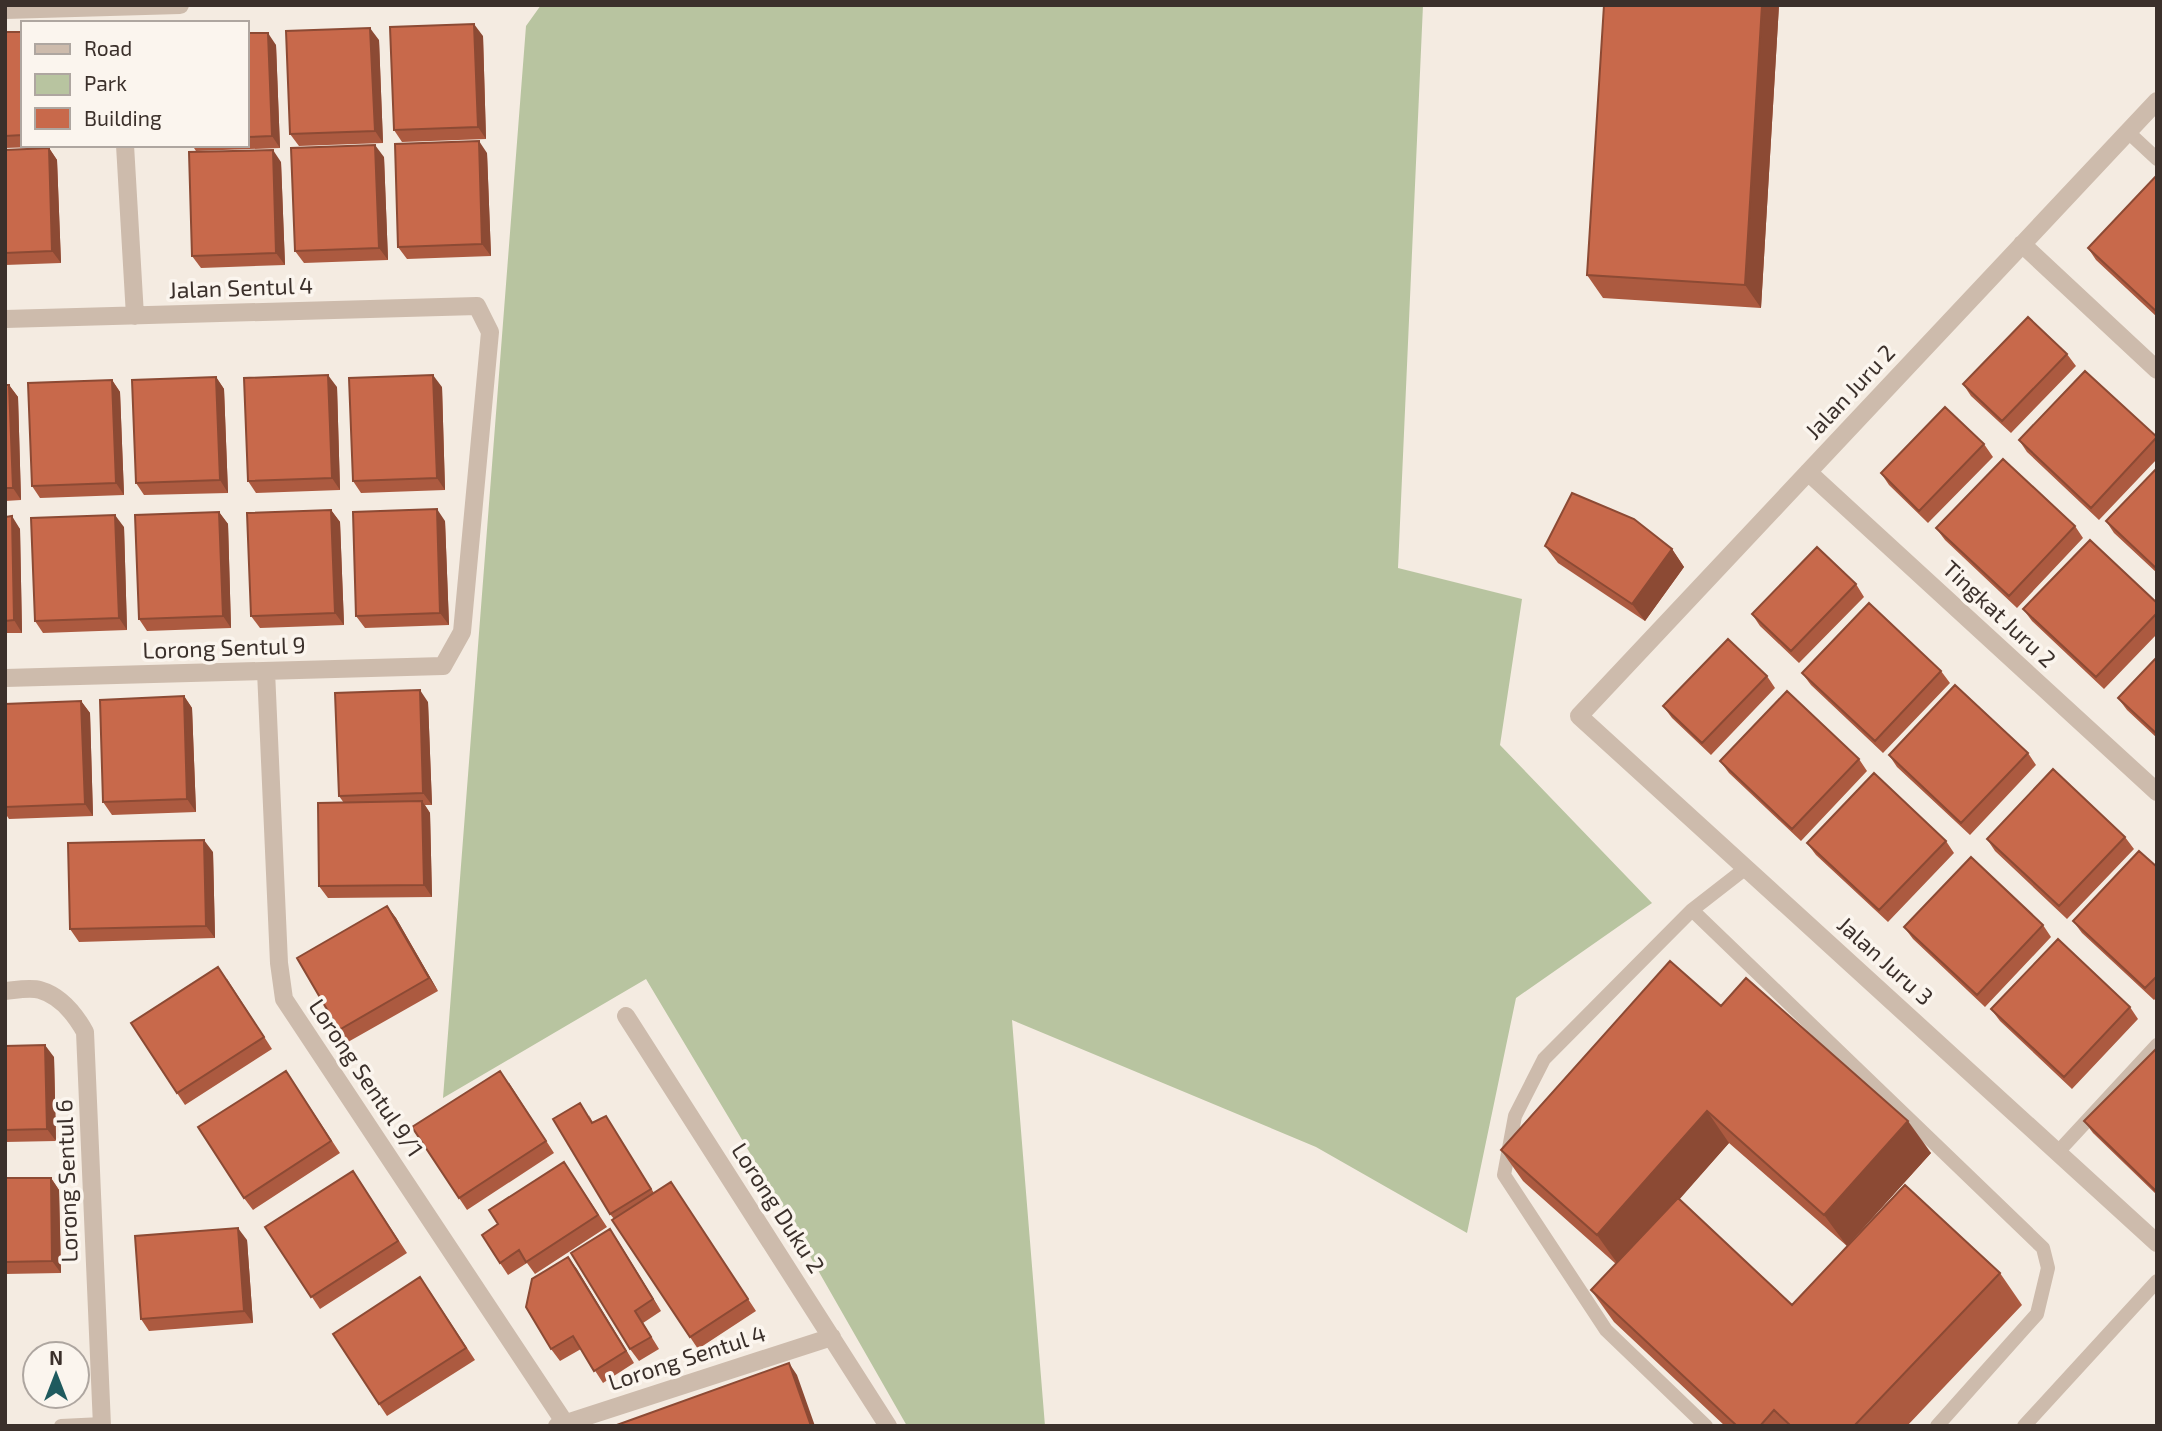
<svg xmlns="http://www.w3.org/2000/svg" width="2162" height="1431" font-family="'Exo 2',sans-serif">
<rect width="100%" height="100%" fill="#f4ebe1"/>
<path fill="#b8c4a0" d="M541,5H1423L1398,568L1522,599L1500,745L1652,903L1516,998L1467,1233L1316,1147L1012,1020L1045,1426H907L775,1195L646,979L443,1098L526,26Z"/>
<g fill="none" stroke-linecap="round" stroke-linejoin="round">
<path stroke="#cdbbac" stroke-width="14" d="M2128,132L2157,159
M1692,910L2043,1248L2048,1268L2037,1314L1937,1426
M2057,1153L2157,1045
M61,1426L102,1424
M1706,1426L1606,1330L1504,1175L1515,1116L1544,1059L1692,910L1746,868
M2024,1426L2157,1281"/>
<path stroke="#cdbbac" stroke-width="18" d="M5,10L180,5
M2157,101L1579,716L2157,1243
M125,145L135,316
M2022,244L2157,370
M5,319L477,306L490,332L462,632L443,666L5,678
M1808,472L2157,792
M266,671L279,963L284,999L565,1423
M5,991C16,990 30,987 40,990C61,996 75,1014 85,1032L102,1426
M626,1016L888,1426
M557,1426L832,1337"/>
</g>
<path fill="#ac5a40" d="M1604,5H1779L1761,308L1603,298L1587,275Z
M5,32H23V145H63V146L5,148Z
M247,33L276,45L280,148L196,151L192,145H247Z
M483,36L486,139L402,142L394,130Z
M379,40L383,143L299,146L290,134Z
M49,148L57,160L61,263L5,265V150Z
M487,153L491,256L407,259L398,247Z
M384,157L388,260L304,263L295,251Z
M281,162L285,265L201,268L192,256Z
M2157,175V317L2096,260L2088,248Z
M2067,354L2076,366L2011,433L1971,396L1963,384Z
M216,377L224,389L228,493L144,495L136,483Z
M112,380L120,392L124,495L40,498L32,486Z
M5,385H9L18,397L21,500L5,501Z
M337,387L340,490L256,493L248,481Z
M442,387L445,490L361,493L353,481Z
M2157,437V459L2099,520L2027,452L2019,440Z
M1984,444L1993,457L1928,523L1889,485L1881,473Z
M2157,468V573L2114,533L2106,521Z
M331,510L340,522L344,625L260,628L251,616Z
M219,512L228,524L231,628L147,631L139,619Z
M5,517L20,529L22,633H5Z
M445,521L449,625L365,628L356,616Z
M2075,526L2083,538L2017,608L1945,540L1936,528Z
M124,527L127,630L43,633L35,621Z
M1545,546L1672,549L1684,567L1645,621L1558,563Z
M1856,584L1864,597L1799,663L1760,626L1752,614Z
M2157,603V634L2104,689L2032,621L2023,609Z
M2157,657V738L2127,710L2118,698Z
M1941,671L1950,683L1883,753L1811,685L1802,673Z
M1767,676L1775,688L1711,755L1672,718L1663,706Z
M184,696L192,708L196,812L112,815L103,802Z
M81,701L90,713L93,816L9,819L5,813V704Z
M428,702L432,805H425L430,813L432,897L328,898L319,886L344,803L339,796Z
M2028,753L2036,765L1970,835L1897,767L1889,755Z
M1859,759L1867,771L1801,841L1729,773L1720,761Z
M2125,837L2134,849L2067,919L1995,851L1987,839Z
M1946,841L1954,853L1888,922L1816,855L1807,843Z
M213,852L215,938L79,942L70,929Z
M2157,867V997L2154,1000L2082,933L2073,921Z
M387,906L396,918L438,991L348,1042L339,1030Z
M2043,925L2051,937L1985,1007L1913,939L1904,927Z
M227,979L272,1049L185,1105L177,1093Z
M1721,1006L1931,1153L1847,1246L1729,1143L1679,1199L1792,1305L2000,1273L2022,1305L1907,1426H1725L1614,1322L1591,1290L1616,1264L1523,1181L1501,1150Z
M2130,1007L2138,1019L2072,1089L2000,1021L1991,1009Z
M5,1046L54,1057L56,1141L5,1142Z
M2157,1048V1195L2093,1133L2084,1121Z
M294,1083L340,1153L253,1210L244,1198Z
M509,1083L554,1153L467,1210L459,1198Z
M589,1115L593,1123L606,1116L654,1193L679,1194L756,1311L698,1349L612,1220L614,1219L610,1214Z
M564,1162L607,1227L535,1274L527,1263L508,1275L500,1263L498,1224Z
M5,1178H51L59,1190L61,1273L5,1274Z
M361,1183L407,1253L320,1309L265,1227Z
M247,1240L253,1323L149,1331L141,1319Z
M618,1241L661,1311L643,1323L659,1349L639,1361L630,1349Z
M568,1257L634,1363L603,1383L581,1349L560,1361L551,1349Z
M429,1290L475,1360L387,1416L379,1404Z"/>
<path fill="#8c4a34" d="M1762,5H1779L1761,308L1745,285Z
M474,24L483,36L486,139L478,127Z
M370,28L379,40L383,143L375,131Z
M268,33L276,45L280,148L272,136Z
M479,141L487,153L491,256L482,244Z
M375,145L384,157L388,260L379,248Z
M49,148L57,160L61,263L52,251Z
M273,150L281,162L285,265L276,253Z
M328,375L337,387L340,490L332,478Z
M433,375L442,387L445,490L437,478Z
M216,377L224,389L228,493L220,480Z
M112,380L120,392L124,495L116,483Z
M9,385L18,397L21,500L13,488Z
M437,509L445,521L449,625L440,613Z
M331,510L340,522L344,625L335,613Z
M219,512L228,524L231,628L223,616Z
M115,515L124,527L127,630L119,618Z
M12,516L20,529L22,633L14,620Z
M1672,549L1684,567L1645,621L1632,604Z
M420,690L428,702L432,805L423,793Z
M184,696L192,708L196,812L187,799Z
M81,701L90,713L93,816L85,804Z
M422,801L430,813L432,897L424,885Z
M204,840L213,852L215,938L206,926Z
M387,906L396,918L438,991L429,978Z
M45,1045L54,1057L56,1141L47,1129Z
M1707,1111L1729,1143L1620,1267L1597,1235Z
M1908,1121L1931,1153L1847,1246L1824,1215Z
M51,1178L59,1190L61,1273L52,1261Z
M238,1228L247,1240L253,1323L244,1311Z
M610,1229L618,1241L661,1311L653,1299Z
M568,1257L577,1269L634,1363L626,1351Z
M789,1363L797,1375L815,1426H811Z"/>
<path fill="#c8694b" stroke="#8c4a34" stroke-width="2" d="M1604,5H1762L1745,285L1587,275Z
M474,24L478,127L394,130L390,27Z
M370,28L375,131L290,134L286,31Z
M5,32H23V135L5,136Z
M247,33H268L272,136L247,137Z
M479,141L482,244L398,247L395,144Z
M375,145L379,248L295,251L291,148Z
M49,148L52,251L5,253V150Z
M273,150L276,253L192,256L189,152Z
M2157,175V312L2088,248Z
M2028,317L2067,354L2002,421L1963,384Z
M2085,371L2157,437L2091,508L2019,440Z
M328,375L332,478L248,481L244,378Z
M433,375L437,478L353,481L349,378Z
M216,377L220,480L136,483L132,380Z
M112,380L116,483L32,486L28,383Z
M5,385H9L13,488H5Z
M1945,407L1984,444L1919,511L1881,473Z
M2003,459L2075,526L2009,596L1936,528Z
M2157,468V569L2106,521Z
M1572,493L1634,519L1672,549L1632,604L1545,546Z
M437,509L440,613L356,616L353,512Z
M331,510L335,613L251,616L247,513Z
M219,512L223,616L139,619L135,515Z
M115,515L119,618L35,621L31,518Z
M12,516L14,620L5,621V517Z
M2090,540L2157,603V613L2096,677L2023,609Z
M1817,547L1856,584L1791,651L1752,614Z
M1869,603L1941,671L1875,741L1802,673Z
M1728,639L1767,676L1702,743L1663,706Z
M2157,657V734L2118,698Z
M1955,685L2028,753L1961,823L1889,755Z
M420,690L423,793L339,796L335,693Z
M1787,691L1859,759L1792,829L1720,761Z
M184,696L187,799L103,802L100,700Z
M81,701L85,804L5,807V704Z
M2053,769L2125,837L2059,906L1987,839Z
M1874,773L1946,841L1879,910L1807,843Z
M422,801L424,885L319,886L318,803Z
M204,840L206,926L70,929L68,843Z
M2139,851L2157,867V976L2145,988L2073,921Z
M1971,857L2043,925L1977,995L1904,927Z
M387,906L429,978L339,1030L297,958Z
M2058,939L2130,1007L2064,1077L1991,1009Z
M1670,961L1721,1006L1746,978L1908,1121L1824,1215L1707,1111L1597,1235L1501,1150Z
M218,967L264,1037L177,1093L131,1023Z
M45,1045L47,1129L5,1130V1046Z
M2157,1048V1189L2155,1190L2084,1121Z
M286,1071L331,1141L244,1198L198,1127Z
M500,1071L546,1141L459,1198L412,1127Z
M580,1103L592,1123L606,1116L651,1189L610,1214L553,1119Z
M564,1162L598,1215L526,1262L519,1250L500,1263L482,1235L498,1224L489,1210Z
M353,1171L398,1241L311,1297L265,1227Z
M5,1178H51L52,1261L5,1262Z
M671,1182L748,1299L690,1337L612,1220Z
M1905,1185L2000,1273L1854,1426H1791L1774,1410L1760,1426H1737L1591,1290L1678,1198L1792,1305Z
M238,1228L244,1311L141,1319L135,1236Z
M610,1229L653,1299L635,1311L651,1337L630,1349L571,1253Z
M568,1257L626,1351L594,1371L573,1336L551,1349L526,1307L532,1279Z
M420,1277L466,1348L379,1404L333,1334Z
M789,1363L811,1426H614Z"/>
<g text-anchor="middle" stroke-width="7" stroke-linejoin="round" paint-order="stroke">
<g font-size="23" fill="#3b302b" stroke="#fbf5ee">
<text transform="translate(241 288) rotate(-2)" y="8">Jalan Sentul 4</text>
<text transform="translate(1850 392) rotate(-47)" y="8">Jalan Juru 2</text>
<text transform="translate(1999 614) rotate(43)" y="8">Tingkat Juru 2</text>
<text transform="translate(224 648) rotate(-2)" y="8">Lorong Sentul 9</text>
<text transform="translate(1885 961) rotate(42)" y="8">Jalan Juru 3</text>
<text transform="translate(366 1078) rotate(56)" y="8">Lorong Sentul 9/1</text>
<text transform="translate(67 1181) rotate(-92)" y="8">Lorong Sentul 6</text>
<text transform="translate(778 1208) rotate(57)" y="8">Lorong Duku 2</text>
<text transform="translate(687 1358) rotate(-18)" y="8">Lorong Sentul 4</text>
</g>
</g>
<rect width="2162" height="1431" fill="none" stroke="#3b302b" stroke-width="14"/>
<rect x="21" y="21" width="228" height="126" fill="#fbf5ee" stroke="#aea6a0" stroke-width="2"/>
<rect x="35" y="44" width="35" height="10" fill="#cdbbac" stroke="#aea6a0" stroke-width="2"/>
<text x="84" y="56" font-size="21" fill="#3b302b">Road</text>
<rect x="35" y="74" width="35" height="21" fill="#b8c4a0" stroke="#aea6a0" stroke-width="2"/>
<text x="84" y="91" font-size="21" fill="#3b302b">Park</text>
<rect x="35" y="108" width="35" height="21" fill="#c8694b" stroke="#aea6a0" stroke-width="2"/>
<text x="84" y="126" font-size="21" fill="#3b302b">Building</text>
<g transform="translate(56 1375)"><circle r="33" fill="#fbf5ee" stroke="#aea6a0" stroke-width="2"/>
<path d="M0-5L12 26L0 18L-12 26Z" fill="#1f5a5e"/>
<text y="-10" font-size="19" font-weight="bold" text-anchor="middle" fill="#3b302b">N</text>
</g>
</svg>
